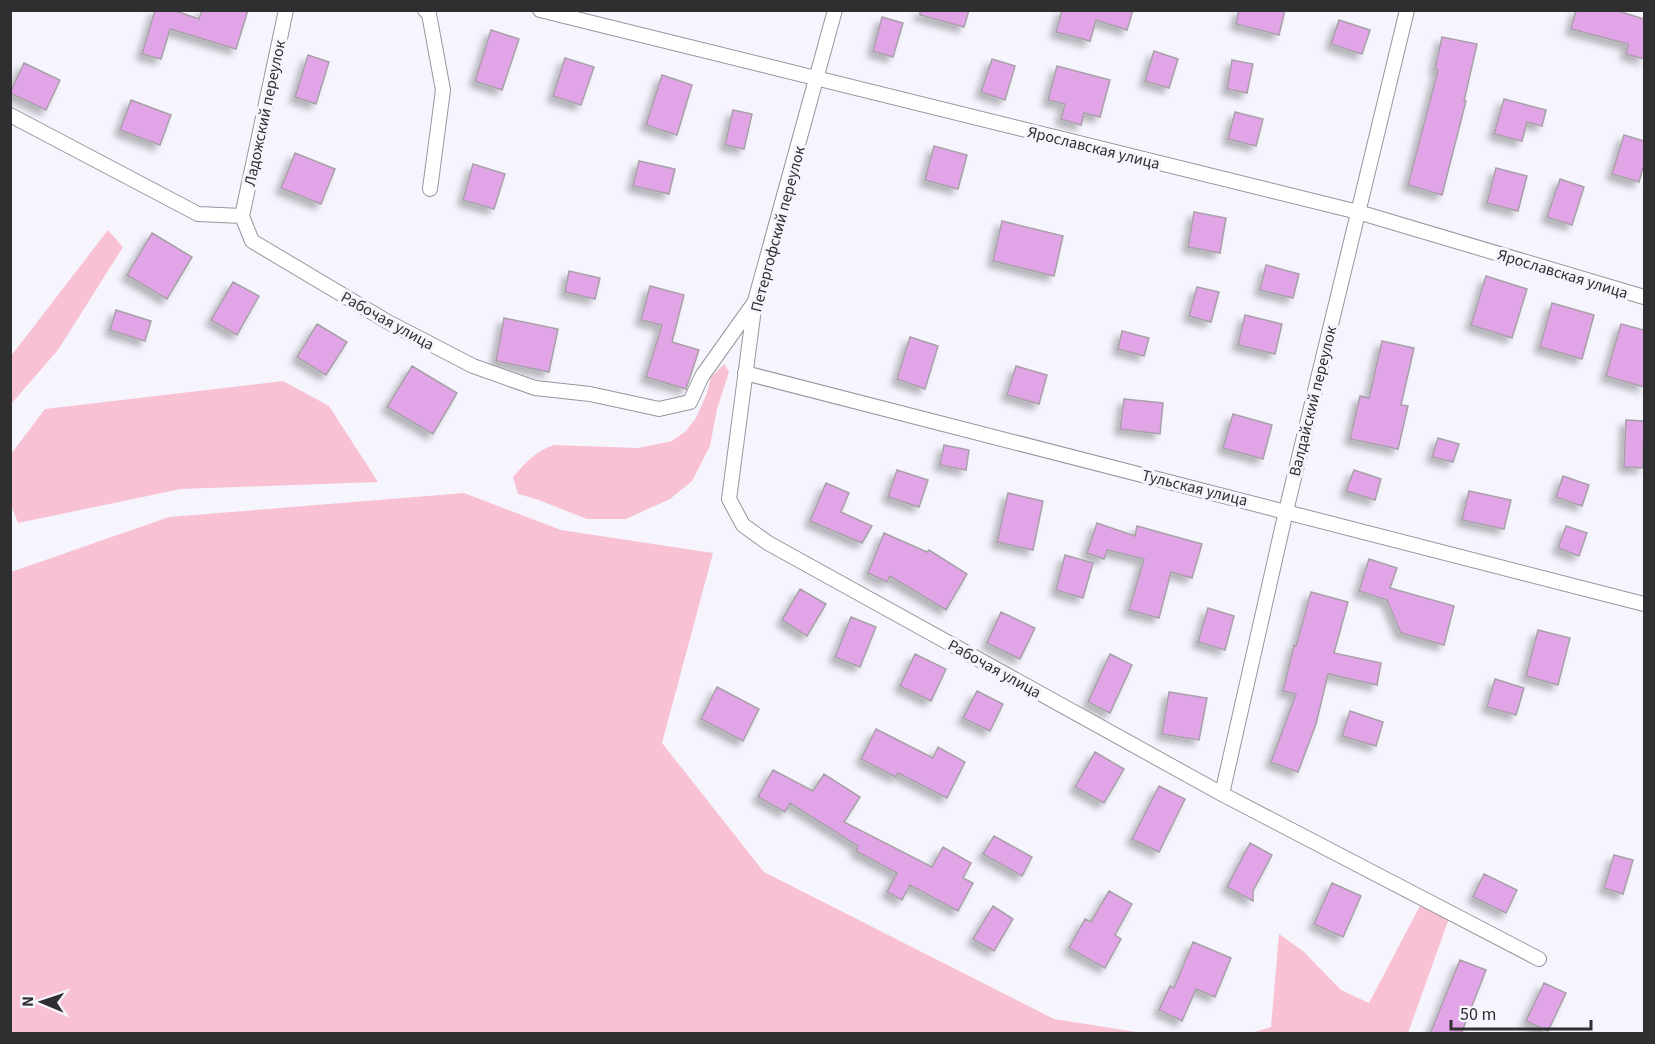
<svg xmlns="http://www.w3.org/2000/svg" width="1655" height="1044" font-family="'Source Sans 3',sans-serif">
<defs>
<filter id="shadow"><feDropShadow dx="-5.5" dy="5.5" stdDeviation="3" flood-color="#0004"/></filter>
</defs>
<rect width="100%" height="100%" fill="#f6f5fe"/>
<path fill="#f8c2d4" d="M108,230L123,247L58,350L11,404V356Z
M724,364L729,372L717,409L710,446L692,481L670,499L626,519H587L536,499L518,494L513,477C525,463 536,451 554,445L638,448L672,441L686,431L696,418L707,393L711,377Z
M283,381L329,406L378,482L181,489L18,523L11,505V454L45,409Z
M464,493L561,530L713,553L662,743L764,872L1054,1019L1143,1033H11V572L169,517Z
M1424,898L1452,910L1408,1033L1248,1034L1271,1027L1279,934L1303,951L1341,990L1369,1003Z"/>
<path fill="#e1a4e6" stroke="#a8a1a8" stroke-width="1.5" filter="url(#shadow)" d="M155,10H173L199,19L202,10H248L236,49L170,29L161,59L142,54Z
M920,10H969L964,27L920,15Z
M1062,10H1133L1127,30L1096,20L1090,41L1056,32Z
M1239,10H1285L1279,35L1236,24Z
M1576,10H1615L1644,19V59L1626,54L1628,44L1571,29Z
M882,17L903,23L893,57L873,51Z
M1339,20L1370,30L1362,54L1331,44Z
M491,30L519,39L502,90L475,81Z
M1442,37L1477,44L1464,101H1466L1442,195L1408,185L1438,70L1435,69Z
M1154,51L1178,59L1169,88L1145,81Z
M308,55L329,62L316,104L295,97Z
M565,58L594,67L581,105L553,96Z
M992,59L1015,66L1005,100L981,92Z
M1232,60L1253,64L1247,93L1227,89Z
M24,63L60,80L46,110L10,93Z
M1057,66L1110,80L1100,117L1084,113L1081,125L1061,119L1065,104L1048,100Z
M662,75L692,85L677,135L646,125Z
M1504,99L1546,110L1542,126L1527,122L1522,141L1494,134Z
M131,100L171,115L160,145L120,130Z
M733,110L752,114L744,149L725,145Z
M1235,112L1263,119L1256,146L1228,139Z
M1624,135L1644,141V164L1639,182L1612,174Z
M934,146L967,155L958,189L925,180Z
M295,153L335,169L321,204L281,188Z
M639,161L675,169L669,194L633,186Z
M473,164L505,174L494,209L463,200Z
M1496,168L1527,176L1518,211L1487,203Z
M1560,179L1584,187L1572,225L1547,217Z
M1194,212L1226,218L1220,253L1188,247Z
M1002,221L1063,236L1054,276L993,261Z
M152,233L192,257L167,299L127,275Z
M1266,265L1299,274L1293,298L1260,290Z
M569,271L600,278L595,299L565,292Z
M1486,276L1527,289L1512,338L1471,325Z
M233,282L259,296L237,335L211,320Z
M650,286L684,295L672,342L699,350L686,389L646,377L662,325L641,320Z
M1197,287L1219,292L1211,322L1189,316Z
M1552,303L1594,315L1582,359L1540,347Z
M116,310L151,321L145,341L110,330Z
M1245,315L1282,324L1275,354L1238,345Z
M504,318L558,329L549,372L496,361Z
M317,324L347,342L326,375L297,357Z
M1621,324L1644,330V387L1606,376Z
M1122,331L1149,338L1144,356L1118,349Z
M910,337L938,346L925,389L897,379Z
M1382,341L1414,348L1401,405L1408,406L1398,449L1350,439L1360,396L1369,398Z
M412,366L457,393L433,434L387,407Z
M1016,366L1047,375L1039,404L1007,395Z
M1124,399L1163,403L1160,434L1120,429Z
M1233,414L1272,425L1263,459L1223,448Z
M1626,420L1644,421L1643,468L1624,467Z
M1438,438L1459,444L1453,462L1432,457Z
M944,445L969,450L966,470L940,465Z
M897,470L928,480L919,507L888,497Z
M1354,470L1381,479L1375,500L1346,491Z
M1563,476L1589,485L1582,506L1556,497Z
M826,483L849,493L841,512L872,526L862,543L810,521Z
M1469,491L1511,500L1504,529L1462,520Z
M1008,493L1043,501L1033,550L997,542Z
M1097,523L1135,536L1137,526L1202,544L1192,578L1171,572L1159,618L1129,610L1144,559L1107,550L1104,559L1087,553Z
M1566,526L1587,533L1579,556L1558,548Z
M884,533L927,552L929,550L967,574L946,610L890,576L887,582L868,573Z
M1065,555L1093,563L1083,598L1056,590Z
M1369,559L1397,568L1390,588L1454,606L1444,645L1401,633L1387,600L1359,591Z
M800,589L826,604L807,636L782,620Z
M1311,592L1348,602L1334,653L1381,663L1377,685L1328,674L1316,724L1298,772L1271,762L1296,694L1283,691L1294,645L1296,646Z
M1208,608L1234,616L1225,650L1198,642Z
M1001,612L1035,628L1020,659L987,643Z
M851,617L876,627L860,667L835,657Z
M1538,630L1570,638L1558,685L1526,676Z
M915,654L946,669L931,701L900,686Z
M1110,654L1132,665L1110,713L1088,702Z
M1495,679L1524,688L1516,715L1487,707Z
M717,687L759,709L743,741L701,719Z
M977,691L1003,704L990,731L963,718Z
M1169,692L1207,698L1199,740L1162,734Z
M1350,711L1383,722L1376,746L1342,736Z
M876,729L933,758L938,747L965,762L947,798L898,773L896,777L861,759Z
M1095,752L1124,769L1104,803L1075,787Z
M773,770L813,791L824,774L860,797L844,822L932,867L943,847L971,863L963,878L973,883L958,911L910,885L902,900L887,892L897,873L856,851L858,846L790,803L785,812L758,797Z
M1159,786L1185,799L1159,852L1132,839Z
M994,836L1032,857L1022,876L983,854Z
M1250,843L1272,855L1253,891V901L1227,887Z
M1614,855L1633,860L1623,894L1604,888Z
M1484,874L1517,890L1506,913L1473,897Z
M1332,883L1361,896L1343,937L1314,924Z
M1109,891L1132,904L1115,935L1121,939L1105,968L1069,948L1085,919L1091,922Z
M993,906L1013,919L994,951L973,939Z
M1193,942L1231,958L1215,997L1196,989L1182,1021L1159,1010L1170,986L1174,988Z
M1460,960L1486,970L1461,1034H1430Z
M1544,983L1566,993L1548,1031L1526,1021Z"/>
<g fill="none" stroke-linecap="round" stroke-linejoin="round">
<g stroke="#97969e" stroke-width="16">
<path id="street" d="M425,10L429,14L443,90L430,189
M540,10L1358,212L1644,297
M835,10L755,301L729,499L743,525L768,543L1222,794L1539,959
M10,115L198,214L242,216L252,241L388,322L473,366L535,388L590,394L659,409L690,402L702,376L754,303
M242,216L286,10
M745,373L1644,604
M1222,794L1286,511L1407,10"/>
</g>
<use href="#street" stroke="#fff" stroke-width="14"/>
</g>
<g text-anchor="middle" stroke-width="6" stroke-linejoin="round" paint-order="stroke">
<g font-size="16" fill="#2f2f32" stroke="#f6f5fe">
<text transform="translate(264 113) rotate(-78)" y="6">Ладожский переулок</text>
<text transform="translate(1094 147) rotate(14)" y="6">Ярославская улица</text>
<text transform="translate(777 229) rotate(-75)" y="6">Петергофский переулок</text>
<text transform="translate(1563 273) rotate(17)" y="6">Ярославская улица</text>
<text transform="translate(388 320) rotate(29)" y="6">Рабочая улица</text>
<text transform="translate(1312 401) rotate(-76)" y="6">Валдайский переулок</text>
<text transform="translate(1195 487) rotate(14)" y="6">Тульская улица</text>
<text transform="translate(995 668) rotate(29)" y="6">Рабочая улица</text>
</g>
</g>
<rect width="1655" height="1044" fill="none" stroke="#2f2f32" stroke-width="24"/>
<g transform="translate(42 1002) rotate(272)" stroke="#f6f5fe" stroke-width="4.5" paint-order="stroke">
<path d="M0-4.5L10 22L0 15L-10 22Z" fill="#2f2f32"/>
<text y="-9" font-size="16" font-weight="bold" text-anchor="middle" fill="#2f2f32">N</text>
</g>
<path d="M1451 1020v9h140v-9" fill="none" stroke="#2f2f32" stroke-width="3"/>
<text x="1460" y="1020" font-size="18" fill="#2f2f32" stroke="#f6f5fe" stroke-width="4.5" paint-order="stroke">50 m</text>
</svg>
